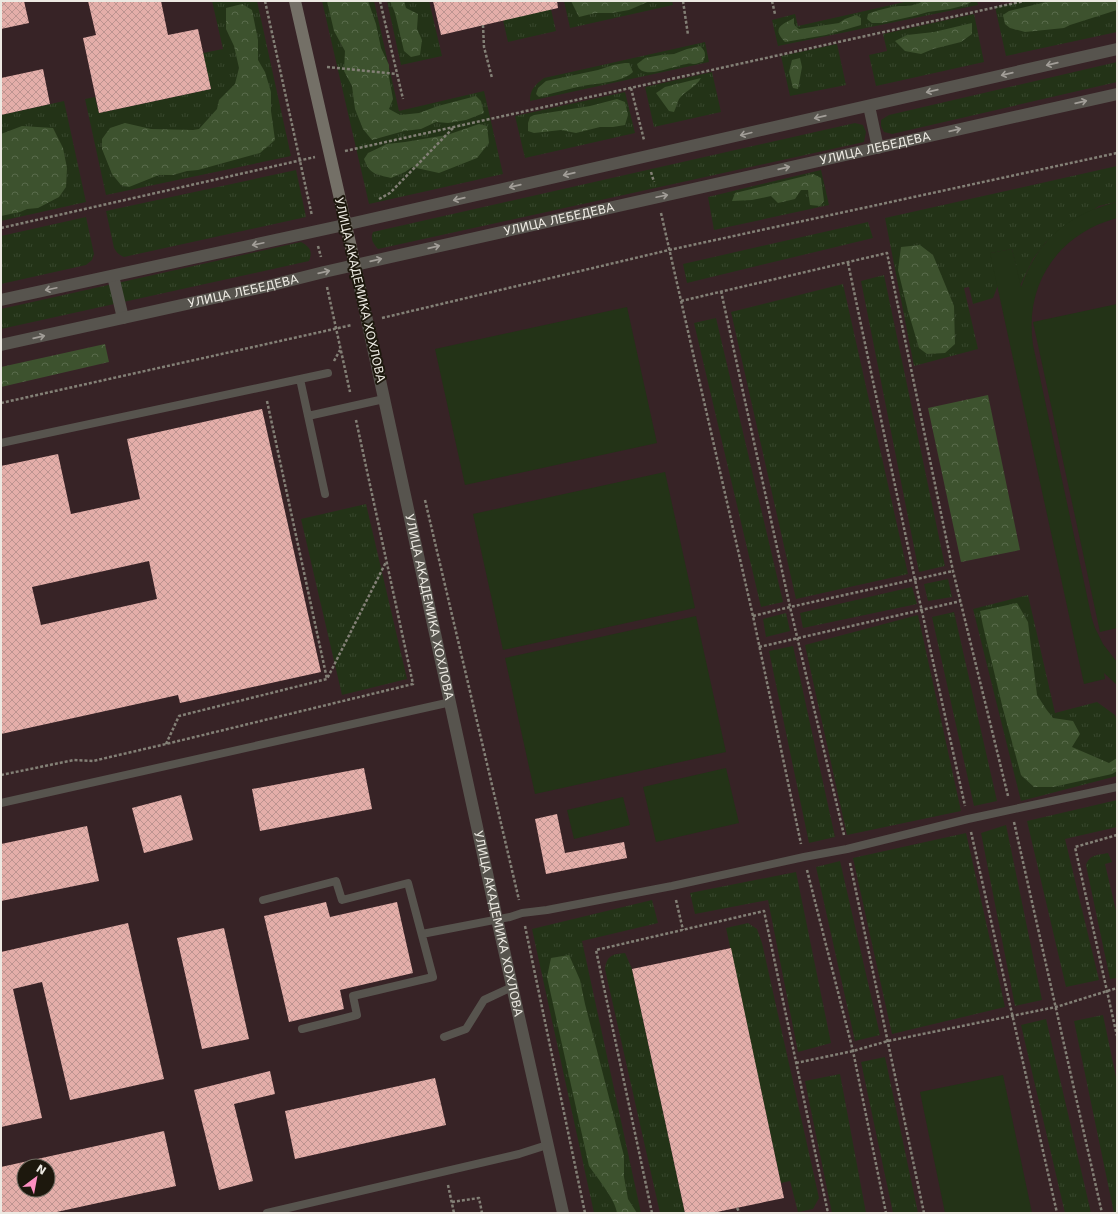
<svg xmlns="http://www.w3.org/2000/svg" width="1118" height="1214" font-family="'DejaVu Sans',sans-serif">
<defs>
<pattern id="grass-tufts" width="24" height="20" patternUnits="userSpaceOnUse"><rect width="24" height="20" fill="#233317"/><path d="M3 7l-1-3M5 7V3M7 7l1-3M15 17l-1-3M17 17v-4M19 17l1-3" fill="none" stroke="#38472d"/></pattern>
<pattern id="forest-crowns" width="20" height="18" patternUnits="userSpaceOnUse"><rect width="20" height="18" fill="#3d522e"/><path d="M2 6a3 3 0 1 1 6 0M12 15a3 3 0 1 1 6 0" fill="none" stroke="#596b4c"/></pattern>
<pattern id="building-cross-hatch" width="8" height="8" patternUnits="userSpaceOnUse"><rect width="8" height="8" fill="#e4aea9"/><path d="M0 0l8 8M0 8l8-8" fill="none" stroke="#bd9490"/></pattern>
</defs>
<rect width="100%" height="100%" fill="#262216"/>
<path fill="#372326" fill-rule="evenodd" d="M1,1H1117V1213H1ZM24,1166H48V1190H24Z"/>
<path fill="url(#grass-tufts)" d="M212,1H257L291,156L106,195L85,99L95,97L99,113L211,89L203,53L223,49Z
M322,1H374L399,111L484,91L503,174L369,204Z
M387,1H429L442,56L401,65Z
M549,1L556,31L508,42L503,20Z
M564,1H672L673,5L570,28Z
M909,1H977L978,5L778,46L772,20L795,14L798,26Z
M1022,1H1117V32L1006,56L995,7Z
M974,14L984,62L876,86L869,55L887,51L883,34Z
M705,42L709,62L530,101C530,89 535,85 544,78Z
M837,44L846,85L790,96L781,56Z
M1117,62V82L892,134L884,132L881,126V120L889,115Z
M712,72L721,112L654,127L645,87Z
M625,92L635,133L525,158L515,116Z
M64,101L86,202L1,221V115Z
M855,123L863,125L866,132L864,142L378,249C373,243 370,239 373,232Z
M1117,166V202L1099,206L1046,242L1033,259L1020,286L1012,249L991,253L998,285L993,298L973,304L969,287L964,288L978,349L914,366L885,218Z
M296,170L306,217L124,257C119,255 117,253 114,248L106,211Z
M821,170L829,205L714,230L708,197Z
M86,217L94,254L92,260L86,265L1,284V236Z
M868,222L873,238L687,283L683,264Z
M301,242C310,247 313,251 309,261L1,329V309Z
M884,275L945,566L919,572L861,281Z
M843,284L908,574L796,599L731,312Z
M716,318L783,602L761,607L694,323Z
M366,504L407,679L342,695L301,519Z
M948,579L952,597L928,601L924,584Z
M912,587L917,604L803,628L800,613Z
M1028,595L1055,713L1097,702L1115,715L1117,722V776L1021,801L973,609Z
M954,612L997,801L974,806L932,617Z
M786,613L790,631L766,637L763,619Z
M918,615L961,811L847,835L805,645Z
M793,646L835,837L809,843L769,651Z
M1117,800V827L1065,839L1099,980L1066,987L1027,821Z
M1006,825L1042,1000L1015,1006L981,833Z
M966,833L1005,1007L892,1034L853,858Z
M1108,853L1112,862L1105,864L1117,915V978L1110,979L1086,865C1090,854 1098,855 1108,853Z
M840,861L880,1035L855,1041L816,867Z
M796,872L831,1043L798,1052L768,900L695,914L690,893Z
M652,900L658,923L582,941L641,1213H594L532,929Z
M748,923L757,929L762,943L819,1198L813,1209L798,1212L790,1181L781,1183L726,928Z
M625,953L632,969L685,1213H660L605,969C607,955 613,954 625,953Z
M1103,1015L1117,1082V1213H1114L1074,1021Z
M1046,1019L1091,1213H1065L1021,1025Z
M885,1057L918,1213H893L861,1062Z
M840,1074L866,1213H832L805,1081Z"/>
<path fill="url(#forest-crowns)" d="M327,1H368L376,24L381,48L389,65V77L393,99L389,109L400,115L419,113L438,106L476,96L481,101L484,113L466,120L448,123L436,122L421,129L404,131L372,140L363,129L355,109L352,86L344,71L345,51L334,31Z
M390,1H404L406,8L418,14L417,29L422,40L420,55L411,57L404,51L395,13Z
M571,1H650L629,10L612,13H595L579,17Z
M923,1H973L966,5L950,9L928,12L914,16L882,23H872L867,19L868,14C877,10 890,7 899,6C908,6 915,6 923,1Z
M1050,1H1117V10L1070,25L1064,28L1025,32L1010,28L1005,24L1003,15L1009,11Z
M242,4L252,10L258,40V60L265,72L271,92V111L275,140L260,153L198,170L187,171L173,175H159L129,187L121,185L112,174L102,149V139L110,128L125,123L151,129L193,130L199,129L217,109L219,100L235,84L239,68L234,46L226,29V8Z
M856,15L861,18V25L826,35L785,42C771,27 782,25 794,18V25L799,29L839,23L845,19Z
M972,23V34L961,42L933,49L921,54L905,51L895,41L907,35L934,32Z
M700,46C706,51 706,55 703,62C700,62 697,64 694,64C692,64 689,63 687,64C675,65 641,82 637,64L645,58L661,55L674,54L687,49Z
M800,58L802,67L798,89L793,88L789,72L792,60Z
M625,63H629L633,72C621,83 598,83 582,86C568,89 553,93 539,97L536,94L538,88L546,81L598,70L613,65Z
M701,78C696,87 685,91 679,99C677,103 676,108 674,112L669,111L656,93L665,87Z
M617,99L625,102L628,115L625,125L613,127H600L576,133L561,130L534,133L528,131V123L530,117L534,115L590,106Z
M479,124L487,126L489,143L477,158L439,173L412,167L405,172L391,178C376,174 370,175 364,159L368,153L387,144L405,142L447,135Z
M22,126L53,128L63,148L67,168L66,187L59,197L38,208L27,209L20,212L1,216V134Z
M813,174L821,178L824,201L820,206L810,205L808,190H801L795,199L778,203L771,196L752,200L732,201L735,193Z
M920,245L933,255L954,306L955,344L945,353L927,354L919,348L908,311L898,270L901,247Z
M105,344L109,362L1,387V367Z
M988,395L1020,550L961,562L928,408Z
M1017,603L1028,622L1037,695L1046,709L1053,718L1073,721L1080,734L1072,747L1109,763L1117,758V771L1112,774L1053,787H1034L1021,775L1003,709L983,626L980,611Z
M569,955L580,980L585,1004L624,1156V1177L628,1199L637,1213H617C615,1199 598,1179 589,1166L547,977L551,958Z"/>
<path fill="#233317" d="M1117,202V218C1058,234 1024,284 1033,345L1092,619L1095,628L1103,644L1117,662V685L1104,673L1105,679L1084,684L990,253L1012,249L1021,287C1037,240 1069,214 1117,202Z
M1117,304V628L1100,632L1033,322Z
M627,307L657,443L465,485L435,349Z
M665,472L695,608L503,650L473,514Z
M696,616L726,752L535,794L505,658Z
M726,768L739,823L656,842L643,787Z
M623,797L630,825L574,839L567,810Z
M1003,1075L1032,1213H945L920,1092Z"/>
<path fill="url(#building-cross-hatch)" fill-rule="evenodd" d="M1,1H24L29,23L1,29Z
M88,1H161L168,35L198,29L211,89L99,113L83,38L96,35Z
M433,1H557L558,8L441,35Z
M43,69L50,104L1,115V78Z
M262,409L321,672L180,703L178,695L1,734V466L58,454L71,514L140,499L127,439ZM149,561L157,599L41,625L32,587Z
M364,768L372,809L260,831L252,789Z
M181,795L193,840L144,853L132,808Z
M557,814L565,853L624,842L627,858L546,874L535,819Z
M87,826L99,881L1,901V844Z
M326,902L330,917L397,902L413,973L340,990L344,1009L289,1022L264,916Z
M128,923L164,1079L70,1100L42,982L13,989L42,1118L1,1127V952Z
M224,928L249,1039L202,1049L177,938Z
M731,948L784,1198L712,1213H685L632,969Z
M270,1071L275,1094L234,1104L253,1181L219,1190L194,1090Z
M435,1078L446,1125L295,1159L285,1111Z
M164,1131L176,1186L52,1213H1V1167ZM24,1166H48V1190H24Z"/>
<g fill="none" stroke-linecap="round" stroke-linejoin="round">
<path stroke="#838076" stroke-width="2.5" stroke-dasharray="3 2" stroke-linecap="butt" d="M265,1L312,216
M380,1L403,99
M683,1L688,35
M772,1L775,14
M483,25L484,47L492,78
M327,67L397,74
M631,88L644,140
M345,151L1024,1
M651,172L654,182
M379,199L390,193L454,127
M661,213L753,616L801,844
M1,228L315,157
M318,246L321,257
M848,263L915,580L965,806
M327,287L350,392
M721,291L790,607L844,835
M681,301L887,253L953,571L1008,796
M382,318L669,250L1117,153
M334,361L340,350
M267,401L327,679
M1,403L352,325
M425,500L519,900
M753,616L790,607L953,571
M759,647L961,601
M166,744L179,716L327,679L386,562
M1,775L74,760L93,761L166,744L413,684L356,420
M1014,822L1102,1213
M971,832L1057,1213
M1117,835L1075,847L1117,1036
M850,863L924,1213
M807,870L853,1051L886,1213
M676,900L683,930
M525,926L585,1213
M796,1063L853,1051L888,1041L1056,1007L1117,988
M448,1185L454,1213
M452,1202L479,1198L482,1213
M737,1208L740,1213
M652,1213L596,950L764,911L828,1213H827"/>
<path stroke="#57544e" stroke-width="8" d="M300,379L325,494
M308,416L384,399
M1,443L328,373
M1,803L451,702
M263,900L336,881L342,900L408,883L433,977L353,996L357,1015L302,1029
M422,934L510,917L522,913L547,910L672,886L804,857L847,849L968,819L1117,787
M444,1037L466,1029L484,1000L512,987
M267,1213L519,1154L547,1145"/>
<g stroke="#57544e" stroke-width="12">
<path d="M869,106L878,148"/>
<path id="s1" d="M355,265L497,919L563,1213"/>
<path d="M113,276L123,318"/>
<path d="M1,300L358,222L1117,49"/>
<path id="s2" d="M1,345L268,286L324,272L1117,94"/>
</g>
<path stroke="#747067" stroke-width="12" d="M295,1L355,265"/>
</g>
<defs><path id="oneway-shaft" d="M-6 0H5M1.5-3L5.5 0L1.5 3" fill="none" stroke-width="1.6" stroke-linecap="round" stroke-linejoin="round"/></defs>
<g stroke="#a29e98">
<use href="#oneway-shaft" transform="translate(1052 64) rotate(167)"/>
<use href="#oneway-shaft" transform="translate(1007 74) rotate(167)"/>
<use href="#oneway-shaft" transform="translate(932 91) rotate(167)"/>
<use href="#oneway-shaft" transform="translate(1081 102) rotate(-13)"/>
<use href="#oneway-shaft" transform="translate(820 117) rotate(167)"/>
<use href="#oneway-shaft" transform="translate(955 130) rotate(-13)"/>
<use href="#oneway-shaft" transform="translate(746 134) rotate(166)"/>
<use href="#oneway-shaft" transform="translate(784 168) rotate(-13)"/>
<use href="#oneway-shaft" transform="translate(569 174) rotate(167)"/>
<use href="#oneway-shaft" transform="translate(515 186) rotate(167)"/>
<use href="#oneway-shaft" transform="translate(662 196) rotate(-12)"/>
<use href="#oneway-shaft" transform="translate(459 199) rotate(167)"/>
<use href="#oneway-shaft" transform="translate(258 244) rotate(168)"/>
<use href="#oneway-shaft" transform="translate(434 247) rotate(-13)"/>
<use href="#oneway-shaft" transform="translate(376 260) rotate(-13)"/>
<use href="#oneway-shaft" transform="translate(324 272) rotate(-13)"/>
<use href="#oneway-shaft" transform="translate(51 289) rotate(168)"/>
<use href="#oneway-shaft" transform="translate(39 337) rotate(-13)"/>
</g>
<g text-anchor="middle" stroke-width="4" stroke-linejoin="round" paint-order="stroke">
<g font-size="12" fill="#ece9e2" stroke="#1d180d">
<text dy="4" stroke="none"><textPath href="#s2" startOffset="896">УЛИЦА ЛЕБЕДЕВА</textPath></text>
<text dy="4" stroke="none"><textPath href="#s2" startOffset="572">УЛИЦА ЛЕБЕДЕВА</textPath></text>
<text transform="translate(360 290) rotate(77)" y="4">УЛИЦА АКАДЕМИКА ХОХЛОВА</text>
<text dy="4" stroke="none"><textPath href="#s2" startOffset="248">УЛИЦА ЛЕБЕДЕВА</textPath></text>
<text dy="4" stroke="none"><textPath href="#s1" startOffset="350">УЛИЦА АКАДЕМИКА ХОХЛОВА</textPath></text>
<text dy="4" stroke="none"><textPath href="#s1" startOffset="674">УЛИЦА АКАДЕМИКА ХОХЛОВА</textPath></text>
</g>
</g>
<rect width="1118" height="1214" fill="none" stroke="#ece9e2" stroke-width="4"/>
<g transform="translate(36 1178) rotate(32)"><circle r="19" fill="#1d180d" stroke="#706c62"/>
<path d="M0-3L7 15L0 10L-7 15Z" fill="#fd8fc1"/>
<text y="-6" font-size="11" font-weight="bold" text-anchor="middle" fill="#ece9e2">N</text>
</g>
</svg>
